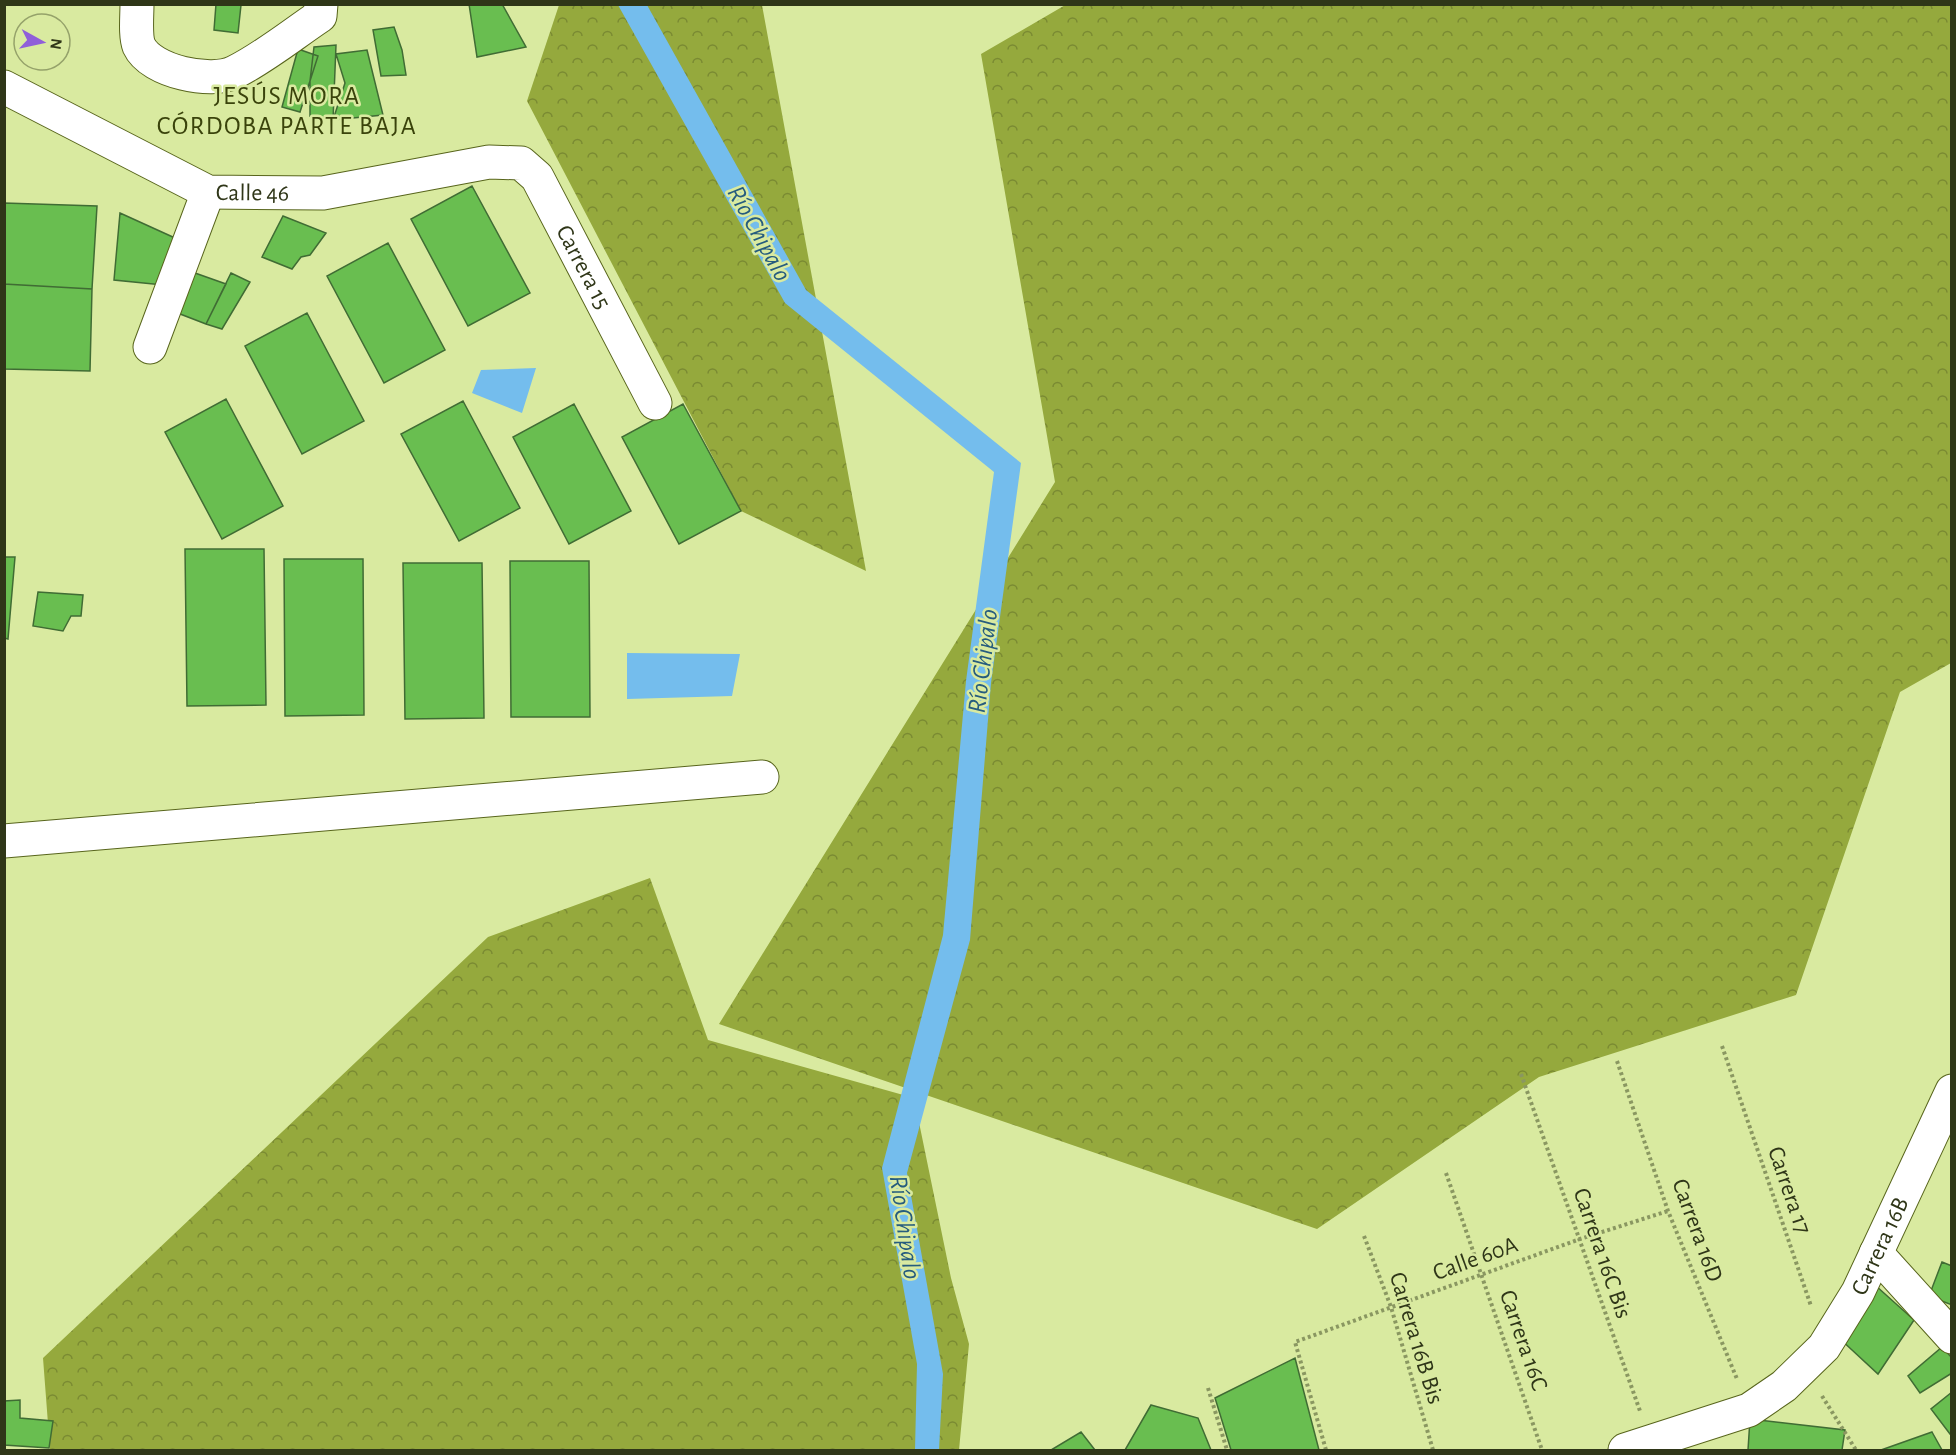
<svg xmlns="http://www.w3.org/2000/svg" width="1956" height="1455" font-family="'Alegreya Sans',sans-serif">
<defs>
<pattern id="forest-crowns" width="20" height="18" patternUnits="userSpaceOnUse" patternTransform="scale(1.5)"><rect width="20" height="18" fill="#95a93d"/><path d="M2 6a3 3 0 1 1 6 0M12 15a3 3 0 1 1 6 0" fill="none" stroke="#7a8a32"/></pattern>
</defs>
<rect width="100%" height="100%" fill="#d9eaa0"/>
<path fill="url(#forest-crowns)" d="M1067,4L1951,5V663L1900,692L1796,995L1539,1077L1317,1229L719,1024L1055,482L981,54Z
M559,5H762L866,571L741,511L527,101Z
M650,878L708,1040L914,1098L951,1278L969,1344L959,1450H50L43,1358L488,937Z"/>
<path fill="#74bded" d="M618,5H647L806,290L1021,463L991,683L970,940L907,1173L943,1374L939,1450H915L917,1364L882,1168L943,935L966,681L994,472L785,303Z
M536,368L522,413L472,393L481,370Z
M627,653L740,654L732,696L627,699Z"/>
<path fill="#69be50" stroke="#406c34" stroke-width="1.5" d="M216,4L241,5L238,33L214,30Z
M469,4H502L526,47L477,57Z
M394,27L402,50L406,75L381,76L373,30Z
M336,45L333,120L310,116V81L314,47Z
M298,49L318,56L300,112L282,107Z
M367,50L383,115L333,120L345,83L336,54Z
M472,186L530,293L468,326L411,219Z
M4,203L97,206L92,289L4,284Z
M120,213L175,238L163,285L114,280Z
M283,216L326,233L310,255L301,257L292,269L262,257Z
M388,243L445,350L384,383L327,276Z
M195,273L226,284L206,324L175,312Z
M231,273L250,282L222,329L206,324Z
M4,284L92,289L90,371L4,369Z
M307,313L364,421L302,454L245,346Z
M226,399L283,506L222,539L165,432Z
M463,401L520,508L459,541L401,434Z
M574,404L631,511L569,544L513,437Z
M683,404L741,511L679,544L622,437Z
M185,549H264L266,705L187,706Z
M4,557H15L8,639L4,638Z
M284,559H363L364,715L285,716Z
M510,561H589L590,717H511Z
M403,563H482L484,718L405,719Z
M38,592L83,595L81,616H71L63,631L33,626Z
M1942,1262L1952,1266V1305L1929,1296Z
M1875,1285L1914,1320L1878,1374L1839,1338Z
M1942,1347L1952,1358V1373L1920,1393L1908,1376Z
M1295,1358L1319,1450H1231L1215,1398Z
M1952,1392V1433L1950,1434L1931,1409Z
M20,1400V1418L53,1421L49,1448L4,1445V1401Z
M1151,1405L1198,1418L1211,1450H1125Z
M1750,1419L1845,1430L1842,1450H1748Z
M1081,1432L1095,1450H1051Z
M1932,1432L1942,1450H1881Z"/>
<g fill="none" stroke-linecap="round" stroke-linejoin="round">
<g stroke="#58651c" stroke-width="35">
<g id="minor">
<path d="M137,4C137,16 135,36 139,46C151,72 212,84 235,72C265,57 293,34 320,16L321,4"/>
<path id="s1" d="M4,87L208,192L323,193L489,162L521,163L537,177L655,403"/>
<path d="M150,347L208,192"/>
<path d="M4,841L762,777"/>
<path d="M1876,1253L1952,1337"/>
<path id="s2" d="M1625,1450L1749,1410L1784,1386L1824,1347L1858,1292L1952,1091"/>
</g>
</g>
<path stroke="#8a9761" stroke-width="4" stroke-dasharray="3 3" stroke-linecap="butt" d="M1722,1046L1811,1306
M1617,1061L1668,1211L1737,1379
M1521,1074L1640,1411
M1446,1173L1542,1450
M1364,1236L1391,1307L1433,1450
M1208,1388L1227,1450
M1822,1396L1856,1450
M1326,1450L1295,1342L1580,1239L1668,1211"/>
<use href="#minor" stroke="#fff" stroke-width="33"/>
</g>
<g text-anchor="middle" stroke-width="5" stroke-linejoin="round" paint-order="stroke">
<g font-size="24" fill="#2f3618" stroke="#d9eaa0">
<text dy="8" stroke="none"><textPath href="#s1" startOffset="274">Calle 46</textPath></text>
<text dy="8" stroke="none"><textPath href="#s1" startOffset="668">Carrera 15</textPath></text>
<text transform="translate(1790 1190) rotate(71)" y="8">Carrera 17</text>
<text transform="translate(1698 1230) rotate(70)" y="8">Carrera 16D</text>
<text dy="8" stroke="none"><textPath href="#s2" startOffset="344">Carrera 16B</textPath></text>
<text transform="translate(1603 1253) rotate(71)" y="8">Carrera 16C Bis</text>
<text transform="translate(1475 1258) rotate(-20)" y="8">Calle 60A</text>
<text transform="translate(1417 1338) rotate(73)" y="8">Carrera 16B Bis</text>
<text transform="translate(1524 1340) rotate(71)" y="8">Carrera 16C</text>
</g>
<g font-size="26" letter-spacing="1.5" fill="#3a430b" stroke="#d9eaa0">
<text x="287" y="104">JESÚS MORA<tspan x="287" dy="30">CÓRDOBA PARTE BAJA</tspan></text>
</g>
<g font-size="26" font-style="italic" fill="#265c7e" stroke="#d9eaa0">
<text transform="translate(760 233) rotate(61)" y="9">Río Chipalo</text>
<text transform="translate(982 661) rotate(-83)" y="9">Río Chipalo</text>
<text transform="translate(906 1227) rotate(82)" y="9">Río Chipalo</text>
</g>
</g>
<rect width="1956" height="1455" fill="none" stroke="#2f3618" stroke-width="12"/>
<g transform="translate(42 42) rotate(98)"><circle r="28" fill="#d9eaa0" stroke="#95a26a" stroke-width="1.5"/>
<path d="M0-4.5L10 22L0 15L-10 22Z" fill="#905fd9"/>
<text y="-9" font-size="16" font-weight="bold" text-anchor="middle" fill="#2f3618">N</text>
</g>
</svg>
